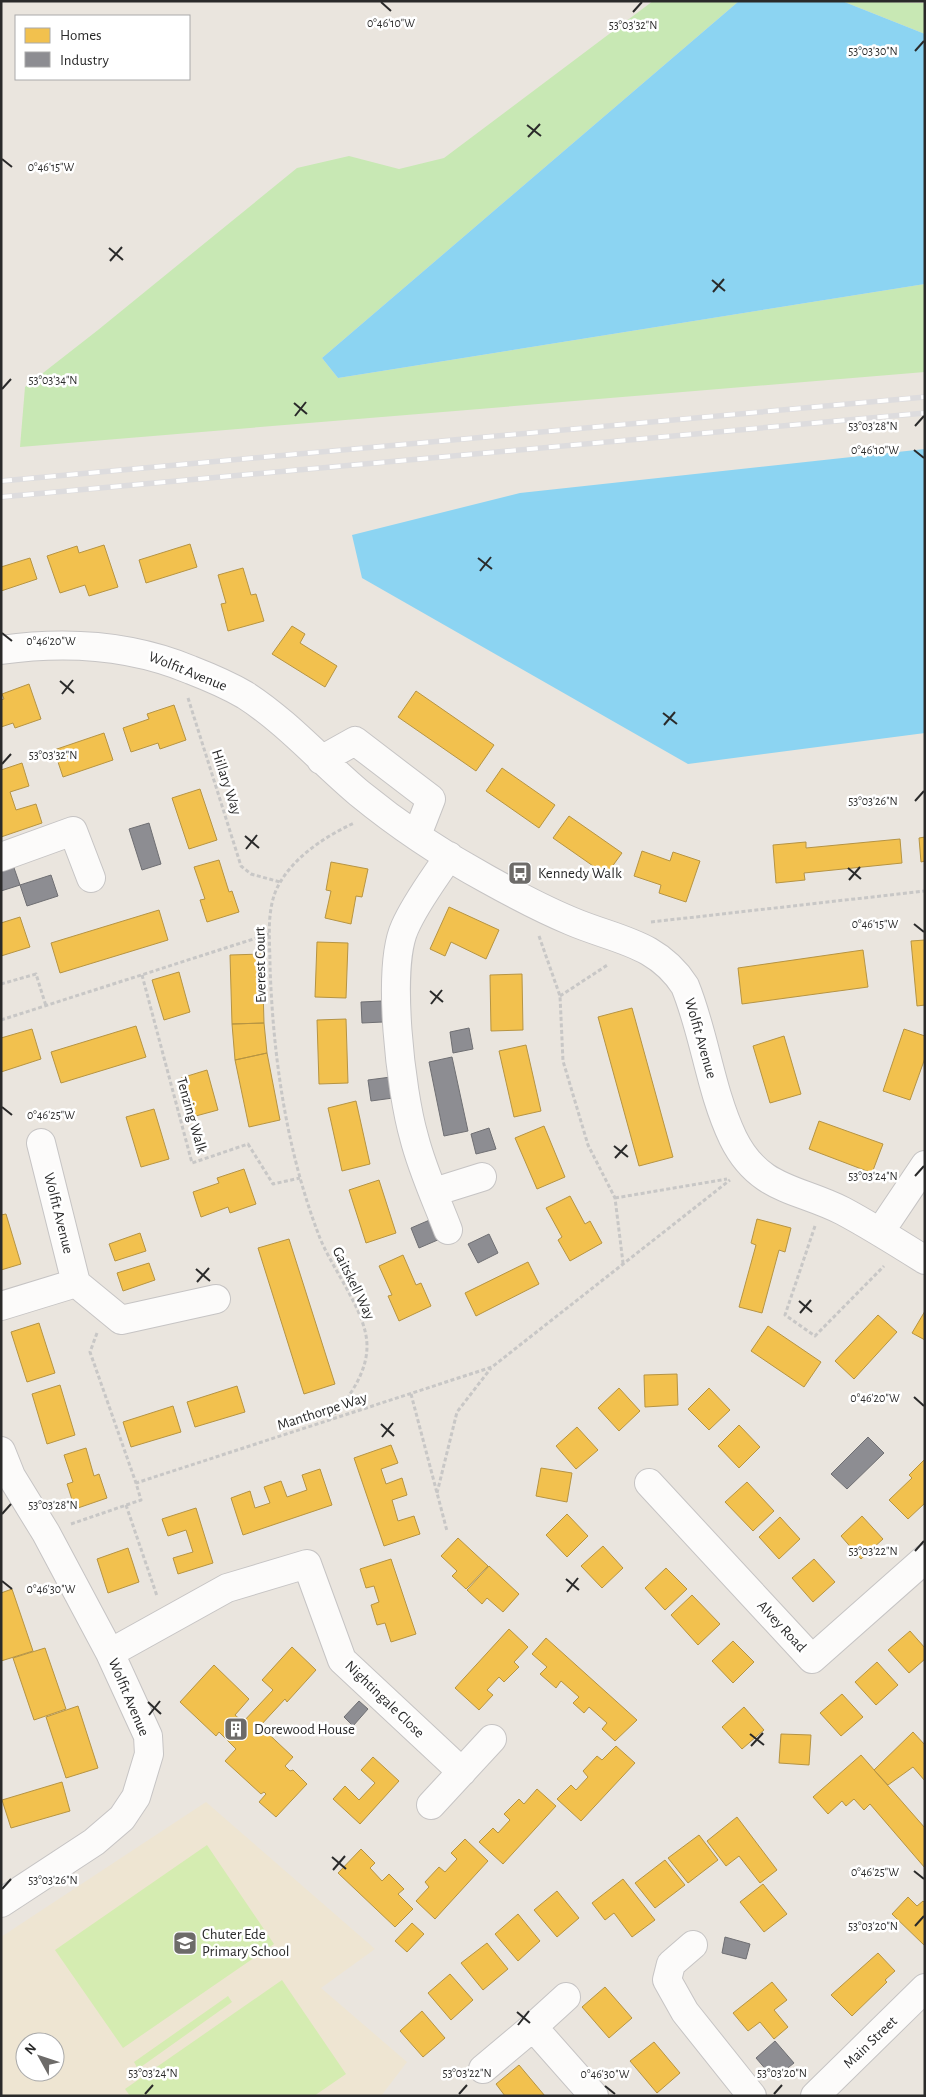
<svg xmlns="http://www.w3.org/2000/svg" width="926" height="2097" font-family="'Alegreya Sans',sans-serif">
<rect width="100%" height="100%" fill="#eae5de"/>
<path fill="#eee5d2" fill-rule="evenodd" d="M206,1802L375,1949L321,1988L407,2062L381,2096H1V1937ZM25,2042H55V2072H25Z"/>
<path fill="#c8e8b4" d="M653,1H739L322,358L338,378L925,284V372L20,447L25,387L98,330L297,168L349,156L399,169L444,158Z
M842,1L925,3V34Z"/>
<path fill="#d5ecb1" d="M207,1845L274,1944L123,2048L55,1950Z
M282,1980L346,2074L314,2096H130L125,2089Z
M228,1996L232,2002L138,2069L134,2062Z"/>
<path fill="#8cd4f2" d="M739,1H842L925,34V284L338,378L322,358Z
M925,449V733L688,764L362,578L352,535L520,493Z"/>
<path fill="#f2c14e" stroke="#b69443" d="M190,544L197,567L146,583L139,560Z
M104,545L118,587L89,596L85,585L60,593L47,556L77,546L79,553Z
M30,558L37,579L1,591V567Z
M243,568L251,595L256,594L264,621L228,631L221,604L226,603L218,575Z
M292,626L305,634L300,643L337,666L325,687L272,654Z
M29,684L41,719L15,728L13,723L1,727V700L4,699L2,694Z
M416,691L494,745L476,771L398,717Z
M174,705L186,740L160,749L158,743L131,752L123,728L149,719L147,714Z
M104,733L113,760L63,777L54,750Z
M22,763L29,786L10,792L16,810L36,804L42,823L1,837V770Z
M502,768L555,805L539,828L486,791Z
M200,789L217,840L189,849L172,798Z
M569,816L622,853L606,875L553,838Z
M925,837V861L921,862L919,838Z
M900,839L902,863L804,873L805,880L776,883L773,845L806,842V848Z
M642,851L670,861L673,852L700,861L686,902L659,893L661,885L634,876Z
M219,860L229,892L232,891L239,912L207,922L200,900L205,899L194,867Z
M331,862L368,869L362,897L356,896L351,924L325,918L331,891L326,890Z
M449,907L499,930L486,959L451,942L445,956L430,949Z
M159,910L168,940L60,973L51,943Z
M20,917L30,947L1,956V923Z
M925,940V1005L917,1006L911,941Z
M317,942L348,943L346,998L315,997Z
M863,950L868,987L742,1004L738,968Z
M262,954L264,1023L232,1024L230,955Z
M179,972L190,1012L164,1020L152,980Z
M522,974L523,1030L491,1031L490,975Z
M632,1008L673,1157L639,1166L598,1017Z
M346,1019L348,1083L319,1084L317,1020Z
M264,1023L267,1053L235,1060L232,1024Z
M136,1026L146,1057L61,1083L51,1052Z
M32,1029L41,1059L1,1072V1038Z
M904,1029L925,1036V1058L910,1100L883,1091Z
M784,1036L801,1094L770,1103L753,1046Z
M526,1045L541,1111L514,1117L499,1051Z
M267,1053L280,1120L249,1127L235,1060Z
M207,1070L218,1110L192,1117L181,1078Z
M356,1101L370,1164L342,1171L328,1108Z
M154,1109L169,1159L141,1167L126,1117Z
M819,1121L883,1144L872,1173L809,1149Z
M544,1126L565,1177L537,1189L515,1138Z
M244,1169L256,1204L230,1213L228,1207L201,1217L193,1192L219,1183L217,1178Z
M379,1180L396,1233L366,1243L349,1190Z
M570,1196L585,1224L590,1221L602,1243L570,1261L558,1240L562,1237L546,1208Z
M6,1214L21,1264L1,1270V1215Z
M757,1219L791,1228L785,1252L779,1250L762,1313L739,1307L756,1245L751,1243Z
M140,1233L146,1251L115,1261L109,1244Z
M289,1239L335,1384L304,1394L258,1248Z
M403,1255L416,1285L421,1283L431,1306L399,1321L388,1296L392,1295L379,1266Z
M528,1262L539,1284L476,1316L465,1293Z
M149,1263L155,1280L123,1291L117,1273Z
M925,1311V1340L912,1333Z
M878,1315L897,1332L854,1379L835,1361Z
M39,1323L55,1373L27,1382L11,1332Z
M768,1326L821,1362L804,1387L751,1351Z
M677,1374L678,1405L645,1407L644,1375Z
M60,1385L75,1435L47,1444L32,1394Z
M237,1386L245,1412L195,1427L187,1402Z
M619,1388L640,1411L619,1431L598,1408Z
M709,1388L730,1410L709,1430L688,1409Z
M173,1406L181,1432L131,1447L123,1422Z
M739,1425L760,1447L739,1468L718,1446Z
M577,1427L598,1450L576,1469L556,1446Z
M391,1445L398,1463L381,1469L386,1484L402,1478L407,1495L392,1500L398,1521L414,1516L420,1534L384,1546L354,1458Z
M86,1448L94,1476L99,1474L107,1498L75,1509L67,1484L73,1482L64,1455Z
M925,1459V1503L908,1519L889,1500L912,1478L909,1475Z
M541,1468L572,1473L567,1502L536,1496Z
M320,1469L332,1505L243,1535L231,1498L250,1491L255,1508L270,1503L264,1487L281,1481L287,1497L307,1490L302,1475Z
M747,1482L774,1511L753,1531L725,1502Z
M196,1508L213,1563L178,1574L173,1558L193,1552L186,1530L168,1536L162,1519Z
M567,1514L588,1536L567,1557L546,1535Z
M862,1516L883,1539L861,1559L841,1536Z
M780,1517L800,1539L779,1559L759,1537Z
M458,1538L488,1566L466,1589L452,1576L457,1571L441,1556Z
M603,1546L623,1568L602,1588L581,1566Z
M128,1548L139,1582L108,1593L97,1559Z
M391,1559L416,1634L391,1642L385,1623L377,1625L371,1605L379,1602L374,1586L366,1588L360,1569Z
M814,1559L835,1582L813,1602L792,1578Z
M489,1566L519,1594L503,1612L487,1598L482,1604L467,1590Z
M666,1568L687,1589L665,1610L645,1588Z
M12,1589L33,1651L1,1661V1593Z
M692,1595L720,1624L698,1645L671,1615Z
M509,1629L528,1647L514,1662L519,1667L504,1682L499,1677L487,1690L493,1695L479,1710L455,1688Z
M910,1631L925,1648V1659L909,1673L888,1650Z
M546,1638L637,1720L615,1741L602,1729L607,1723L589,1707L584,1713L573,1703L579,1697L561,1681L556,1688L540,1674L547,1667L532,1654Z
M733,1641L754,1662L733,1683L712,1661Z
M292,1647L316,1670L287,1702L285,1699L260,1726L293,1757L285,1766L290,1771L293,1770L307,1784L276,1817L259,1802L266,1794L264,1792L261,1794L225,1761L236,1749L219,1732L216,1736L180,1702L214,1665L249,1699L235,1715L243,1722L273,1690L262,1680Z
M45,1648L66,1709L34,1720L13,1658Z
M877,1662L898,1685L876,1705L855,1682Z
M842,1694L863,1717L841,1736L820,1713Z
M78,1706L98,1768L66,1778L46,1717Z
M744,1707L764,1730L742,1749L722,1727Z
M913,1732L925,1745V1781L913,1767L888,1785L874,1770Z
M781,1734L811,1735L809,1765L779,1763Z
M616,1746L635,1763L581,1821L557,1799L571,1785L576,1790L588,1777L583,1771L597,1756L602,1760Z
M861,1755L925,1828V1868L870,1804L864,1810L854,1799L846,1806L842,1801L828,1814L813,1797Z
M373,1757L399,1781L360,1824L333,1799L345,1786L359,1800L375,1783L361,1770Z
M62,1782L70,1811L11,1828L2,1800Z
M537,1789L556,1806L503,1864L479,1842L493,1828L498,1833L510,1820L504,1814L519,1799L524,1804Z
M737,1817L777,1870L760,1883L739,1856L726,1866L707,1841Z
M699,1835L718,1860L688,1883L668,1858Z
M465,1839L488,1861L435,1919L416,1901L429,1887L425,1882L439,1867L445,1872L457,1859L451,1853Z
M361,1849L375,1863L370,1868L382,1881L389,1874L404,1889L398,1894L413,1909L395,1927L338,1873Z
M665,1860L685,1885L655,1908L635,1883Z
M623,1879L655,1920L632,1937L614,1913L605,1920L592,1903Z
M763,1884L787,1914L764,1932L740,1902Z
M557,1891L579,1918L557,1937L534,1910Z
M908,1897L917,1906L923,1901L925,1903V1946L892,1914Z
M518,1914L540,1941L518,1961L495,1934Z
M412,1923L424,1934L407,1952L395,1941Z
M487,1943L508,1969L483,1990L461,1963Z
M878,1953L895,1971L885,1980L887,1982L852,2016L831,1995Z
M450,1974L473,2000L451,2020L428,1993Z
M772,1982L787,2000L774,2010L788,2027L774,2039L760,2022L748,2031L733,2013Z
M605,1987L632,2018L609,2038L582,2007Z
M422,2011L445,2038L423,2057L400,2031Z
M654,2042L680,2073L657,2093L630,2061Z
M519,2065L545,2096H505L496,2084Z"/>
<path fill="#8d8d92" stroke="#6f6f73" d="M149,823L161,864L142,870L129,829Z
M13,865L20,885L1,891V869Z
M51,875L58,896L27,906L20,885Z
M382,1001L383,1022L362,1023L361,1002Z
M469,1028L473,1049L453,1053L450,1032Z
M452,1057L468,1131L444,1136L429,1062Z
M391,1077L393,1098L371,1101L368,1080Z
M489,1128L496,1149L476,1154L471,1134Z
M432,1219L440,1239L419,1248L411,1228Z
M489,1234L498,1253L478,1263L468,1244Z
M868,1437L884,1453L847,1489L831,1474Z
M359,1701L368,1709L353,1726L344,1717Z
M725,1937L750,1944L746,1959L722,1953Z
M775,2041L794,2063L774,2079L756,2058Z"/>
<g fill="none" stroke-linecap="round" stroke-linejoin="round">
<g stroke="#c6c4c4" stroke-width="30">
<path id="minor" d="M1,650C65,641 131,645 191,670C209,677 228,685 245,695C287,722 321,761 359,793C398,825 443,855 487,879C514,894 542,909 571,921C615,940 657,942 685,986C705,1035 710,1090 733,1138C759,1191 798,1188 843,1211C871,1226 898,1243 925,1260
M321,760L355,741L431,799L417,835
M1,857L73,831L91,878
M41,1143L76,1283
M434,1192L482,1177
M448,1230C436,1199 422,1169 414,1137C401,1092 386,968 405,927C416,902 434,879 449,856
M880,1232L925,1165
M1,1306L76,1283L121,1320L216,1299
M1,1451L11,1476L46,1533L110,1653L148,1736L149,1754L136,1797L122,1818L94,1842L1,1903
M649,1483L812,1659L925,1559
M110,1653L227,1588L307,1564L342,1660L462,1772
M431,1805L492,1739
M693,1945L671,1964L667,1980L685,2012L752,2096
M533,2027L566,1997
M483,2069L533,2027L594,2096
M815,2096L925,1988"/>
</g>
<path stroke="#c8c7c6" stroke-width="3" stroke-dasharray="4 2.5" stroke-linecap="butt" d="M188,698L241,866L251,874L280,882
M651,922L925,891
M539,936L560,996L563,1061L588,1145L615,1198L623,1263
M142,975L192,1163L248,1144L273,1184L300,1178
M1,984L36,974L46,1006
M560,996L609,964
M1,1020L269,934
M615,1198L727,1179
M815,1226L785,1315L815,1336L884,1266
M97,1333L90,1352L136,1483
M411,1394L447,1531
M330,1419C348,1399 367,1374 367,1346C367,1311 330,1267 318,1233C286,1148 273,1056 270,966C270,941 266,912 277,888C292,858 324,837 354,823
M437,1493L457,1412L491,1368
M126,1505L157,1596
M71,1524L141,1500L136,1483L492,1367L730,1180"/>
<use href="#minor" stroke="#fcfbfa" stroke-width="28"/>
<g stroke="#dddcde" stroke-width="5.5">
<path id="rail" d="M1,481L925,397
M1,497L925,413"/>
</g>
<use href="#rail" stroke="#fff" stroke-width="4" stroke-dasharray="11" stroke-linecap="butt"/>
</g>
<path fill="none" stroke="#2a2a2a" stroke-width="2" d="M381,2L391,11M633,12L642,2M915,51L924,41M527,125L541,136M528,137L540,124M2,159L12,167M109,248L123,260M110,261L122,247M712,280L725,291M713,292L724,279M2,389L11,379M294,403L307,414M295,416L306,402M915,426L924,416M914,450L924,458M478,558L492,569M480,571L491,557M2,633L12,641M60,681L74,693M62,694L73,680M663,713L677,724M664,725L675,712M2,764L11,754M915,801L924,791M245,836L259,848M246,849L257,835M848,868L861,879M849,880L860,867M914,924L924,932M430,991L443,1002M431,1004L442,990M2,1107L12,1115M614,1146L628,1157M615,1158L627,1145M915,1176L924,1166M196,1269L210,1281M197,1282L209,1268M799,1301L812,1312M800,1313L811,1300M914,1397L924,1406M381,1424L394,1436M382,1437L393,1423M2,1514L11,1504M915,1551L924,1541M566,1579L579,1590M2,1581L12,1589M567,1592L578,1578M148,1702L161,1714M149,1715L160,1701M750,1734L764,1745M751,1746L763,1733M332,1857L346,1869M333,1870L345,1856M914,1871L924,1879M2,1889L11,1879M915,1926L924,1916M517,2012L530,2023M518,2025L529,2011M605,2086L615,2094M145,2094L153,2085M459,2094L467,2085M774,2094L782,2085"/>
<defs>
<g id="bus-square" transform="scale(1.25)"><rect x="-9" y="-9" width="18" height="18" rx="4" fill="#6d6b69" stroke="#fff"/><path d="M-5-6H5V4H4V6H2V4H-2V6H-4V4H-5ZM-3.5-4V0h7V-4ZM-3.5 1.2v1.5H-2V1.2ZM2 1.2v1.5H3.5V1.2Z" fill="#fff"/></g>
<g id="building-square" transform="scale(1.25)"><rect x="-9" y="-9" width="18" height="18" rx="4" fill="#6d6b69" stroke="#fff"/><path d="M-4-6H4V6H1V3H-1V6H-4ZM-2.5-4.3h1.7v1.8h-1.7ZM.8-4.3h1.7v1.8H.8ZM-2.5-1h1.7V.8h-1.7ZM.8-1h1.7V.8H.8Z" fill="#fff"/></g>
<g id="school-square" transform="scale(1.25)"><rect x="-9" y="-9" width="18" height="18" rx="4" fill="#6d6b69" stroke="#fff"/><path d="M0-5L7-2L0 1L-7-2ZM-4 1L0 2.5L4 1V4Q0 6-4 4Z" fill="#fff"/></g>
</defs>
<g fill-rule="evenodd">
<use href="#bus-square" x="520" y="873"/>
<use href="#building-square" x="236" y="1729"/>
<use href="#school-square" x="185" y="1943"/>
</g>
<g text-anchor="middle" stroke-width="5" stroke-linejoin="round" paint-order="stroke">
<g font-size="15" fill="#2a2a2a" stroke="#fff">
<text transform="translate(188 671) rotate(22)" y="5">Wolfit Avenue</text>
<text transform="translate(227 782) rotate(72)" y="5">Hillary Way</text>
<text transform="translate(260 965) rotate(-91)" y="5">Everest Court</text>
<text transform="translate(701 1038) rotate(74)" y="5">Wolfit Avenue</text>
<text transform="translate(192 1115) rotate(74)" y="5">Tenzing Walk</text>
<text transform="translate(59 1213) rotate(76)" y="5">Wolfit Avenue</text>
<text transform="translate(354 1283) rotate(64)" y="5">Gaitskell Way</text>
<text transform="translate(322 1411) rotate(-18)" y="5">Manthorpe Way</text>
<text transform="translate(782 1626) rotate(47)" y="5">Alvey Road</text>
<text transform="translate(129 1697) rotate(67)" y="5">Wolfit Avenue</text>
<text transform="translate(385 1699) rotate(44)" y="5">Nightingale Close</text>
<text transform="translate(870 2042) rotate(-44)" y="5">Main Street</text>
</g>
<g font-size="15" fill="#2a2a2a" stroke="#fff" text-anchor="start">
<text x="538" y="878">Kennedy Walk</text>
<text x="254" y="1734">Dorewood House</text>
<text x="202" y="1939">Chuter Ede<tspan x="202" dy="17">Primary School</tspan></text>
</g>
</g>
<g font-size="12" text-anchor="middle" fill="#2a2a2a" stroke="#fff" stroke-width="5" stroke-linejoin="round" paint-order="stroke">
<text x="391" y="27">0°46'10"W</text>
<text x="633" y="29">53°03'32"N</text>
<text x="873" y="55">53°03'30"N</text>
<text x="51" y="171">0°46'15"W</text>
<text x="53" y="384">53°03'34"N</text>
<text x="873" y="430">53°03'28"N</text>
<text x="875" y="454">0°46'10"W</text>
<text x="51" y="645">0°46'20"W</text>
<text x="53" y="759">53°03'32"N</text>
<text x="873" y="805">53°03'26"N</text>
<text x="875" y="928">0°46'15"W</text>
<text x="51" y="1119">0°46'25"W</text>
<text x="873" y="1180">53°03'24"N</text>
<text x="875" y="1402">0°46'20"W</text>
<text x="53" y="1509">53°03'28"N</text>
<text x="873" y="1555">53°03'22"N</text>
<text x="51" y="1593">0°46'30"W</text>
<text x="875" y="1876">0°46'25"W</text>
<text x="53" y="1884">53°03'26"N</text>
<text x="873" y="1930">53°03'20"N</text>
<text x="153" y="2077">53°03'24"N</text>
<text x="467" y="2077">53°03'22"N</text>
<text x="782" y="2077">53°03'20"N</text>
<text x="605" y="2078">0°46'30"W</text>
</g>
<rect width="926" height="2097" fill="none" stroke="#2a2a2a" stroke-width="5"/>
<rect x="15" y="15" width="175" height="65" fill="#ffffff" stroke="#aaaaaa"/>
<rect x="25" y="28" width="25" height="15" fill="#f2c14e" stroke="#aaaaaa"/>
<text x="60" y="40" font-size="15" fill="#2a2a2a">Homes</text>
<rect x="25" y="52" width="25" height="15" fill="#8d8d92" stroke="#aaaaaa"/>
<text x="60" y="65" font-size="15" fill="#2a2a2a">Industry</text>
<g transform="translate(40 2057) rotate(310)"><circle r="24" fill="#ffffff" stroke="#aaaaaa"/>
<path d="M0-4L9 19L0 12L-9 19Z" fill="#6d6b69"/>
<text y="-8" font-size="14" font-weight="bold" text-anchor="middle" fill="#2a2a2a">N</text>
</g>
</svg>
